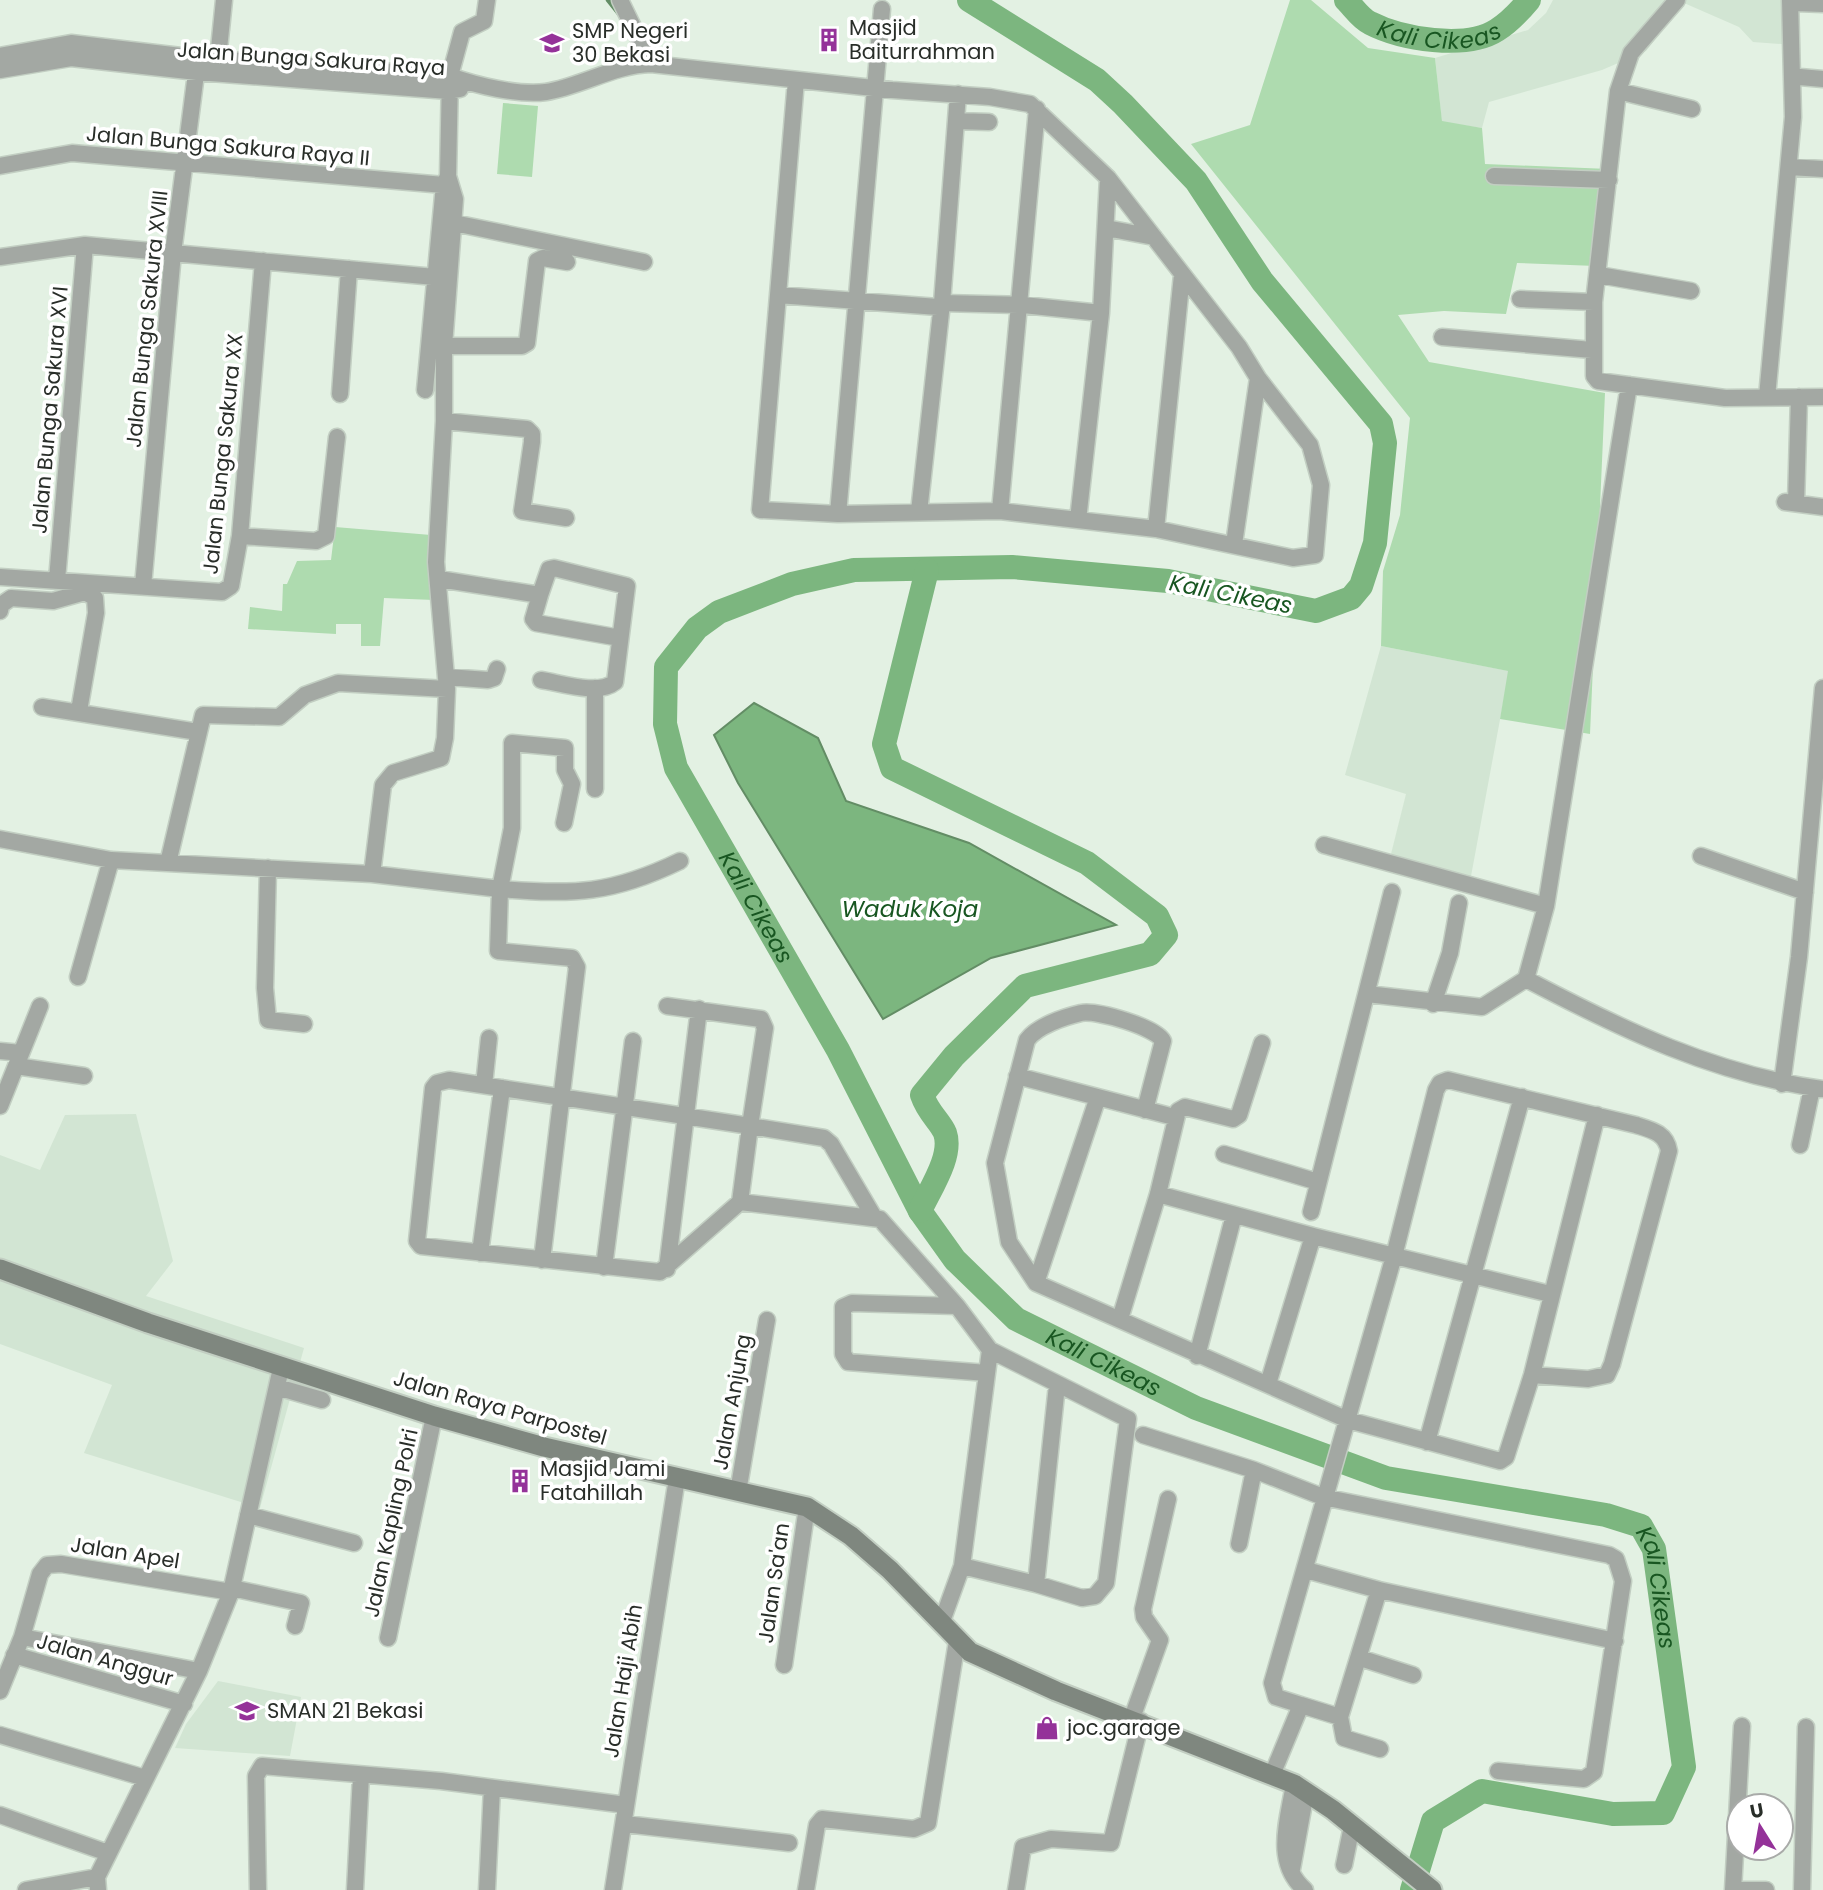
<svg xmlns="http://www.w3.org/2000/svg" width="1823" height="1890" font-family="Poppins,sans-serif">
<rect width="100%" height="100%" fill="#e3f1e3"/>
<path fill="#d2e5d3" d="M1553,0H1798L1794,45L1753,42L1739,27L1684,3L1646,51L1602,70L1489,102L1482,128L1442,122L1435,58L1528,30L1546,13Z
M1381,646L1509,671L1469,887L1389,862L1406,794L1345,775Z
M136,1114L173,1261L146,1296L304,1348L260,1508L84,1453L112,1385L0,1344V1155L40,1170L65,1115Z
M218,1681L301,1697L290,1756L175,1748L186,1724Z"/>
<path fill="#aedbaf" d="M1290,0H1311L1368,48L1435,58L1442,121L1482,128L1485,164L1609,169L1596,266L1517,263L1506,314L1444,311L1398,315L1429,362L1605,393L1590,734L1500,719L1508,671L1381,646L1383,571L1400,515L1410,418L1191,144L1250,125Z
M503,103L538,106L532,177L497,174Z
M335,527L431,535L434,600L384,598L380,646H361V624H336V634L248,629L250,607L282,611L283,584H287L297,561L331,560Z"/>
<path fill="#7cb67f" stroke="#638d65" stroke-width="2" d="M754,703L818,738L846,801L969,843L1116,925L991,958L883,1019L738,783L714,735Z"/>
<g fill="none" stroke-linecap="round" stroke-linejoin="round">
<path stroke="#638d65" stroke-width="4.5" d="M608,0L620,15"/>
<g stroke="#7cb67f" stroke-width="24">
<path id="s1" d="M969,0L1097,80L1123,104L1196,181L1262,281L1381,424L1385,443L1375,543L1361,586L1351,598L1316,611L1168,581L1012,567L854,570L792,584L719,612L697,628L666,667L665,724L676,768L838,1050L920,1211L955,1260L1016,1319L1196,1408L1386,1478L1606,1515L1641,1526L1654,1549L1684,1767L1663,1813L1613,1814L1482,1791L1433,1821L1412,1890"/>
<path id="s2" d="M1346,0C1353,7 1361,19 1370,23C1401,39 1466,50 1497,30C1510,22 1519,12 1529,0"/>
<path d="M920,1211C930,1189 953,1156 945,1133C940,1121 928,1113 922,1095L954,1056L1025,986L1150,954L1166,935L1157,916L1087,863L892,768L884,744L927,570"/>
</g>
<g stroke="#c2cec2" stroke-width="19">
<path id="minor" d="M620,0L651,64
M1677,0L1631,53L1618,91L1594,302V376L1598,381L1725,398L1823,397
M1796,3L1823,4
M0,56L71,43L198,58L450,76C475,85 519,96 546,92C582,86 614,65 651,64L892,90L990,97L1030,104L1108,178L1239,347L1258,378L1310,445L1321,485L1315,555L1293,558L1156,529L1000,511L838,514L760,510L796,80
M218,59L224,0
M0,70L71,58L197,72L449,91L460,89
M1800,77L1823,79
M1618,91L1692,109
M956,121L989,122
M0,166L72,153L444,185L448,176
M1789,167L1823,169
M1494,176L1609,180
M454,223L644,262
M1106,228L1154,237
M0,257L85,245L435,277
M1599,275L1691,291
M778,295L938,307L942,303L1023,305L1101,313
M1520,299L1594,302
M1442,337L1592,350
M444,346H522L527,343L537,261L543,258L567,262
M425,390L444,185
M340,394L349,269
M1767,397L1793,117L1790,0
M444,421L527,429L532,434V442L522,511L566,518
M1785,502L1823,507
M1796,503L1799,397
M1000,511L1037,109
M919,512L942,303L958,94
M838,514L882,9
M1078,520L1101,313L1108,178
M1156,529L1182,275
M240,536L316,541L326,536L337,437
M1234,544L1258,378
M0,577L222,592L231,586L240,536L263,261
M439,579L540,595L549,569L554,568L627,586L615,682C598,696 561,683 541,680
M57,580L85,245
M143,586L173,253L198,58
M540,595L533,619L536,623L620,638
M0,611L1,605L11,598L53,601L85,592L95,598L96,613L79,711
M447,677L488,680L494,678L497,669
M42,707L198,732
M595,789V688
M564,823L572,784L565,770V748L512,743V828L500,889C574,895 612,894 680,861
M0,839L111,860L372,874L500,889L498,951L572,958L577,967L542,1260
M1324,845L1546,906
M1701,856L1805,892
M168,863L203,715L279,717L305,695L338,683L447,689
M268,868L265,988L268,1020L304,1024
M372,874L383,785L393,773L441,758L445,738L447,689L436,562L444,421V346L455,199L448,176L450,76L462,32L484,21L487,0
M78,977L111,860
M1526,979C1621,1029 1716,1075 1823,1089
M1367,994L1482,1007L1526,979L1546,906L1629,385
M1433,1004L1450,953L1459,903
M667,1006L761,1019L765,1028L750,1126L449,1080L437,1083L433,1088L417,1241L421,1246L660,1272L740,1202L880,1219L957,1306L990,1350L962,1566L941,1624
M0,1051L21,1053
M16,1066L84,1076
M1017,1076L1174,1117
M1782,1084L1799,957L1823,688
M484,1085L489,1038
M0,1106L40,1006
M1145,1110L1163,1041C1156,1027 1097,1010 1081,1013C1064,1017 1037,1026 1027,1040L995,1163L1009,1242L1036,1283L1348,1420L1500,1461L1506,1457L1532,1375L1597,1115
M1800,1145L1812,1088
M1224,1154L1318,1182
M1158,1194L1313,1236L1550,1294
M740,1202L750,1126L824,1138L831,1144L874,1217
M1311,1212L1392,892
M480,1253L502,1088
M604,1267L633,1041
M667,1269L699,1009
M1036,1283L1098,1097
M957,1306L852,1303L843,1307V1354L848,1362L987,1373
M1120,1319L1158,1194L1178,1111L1185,1107L1233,1119L1239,1115L1262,1043
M990,1350L1128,1419L1106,1583L1095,1596L1082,1598L1036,1584
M1197,1356L1234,1215
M1268,1384L1313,1236
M277,1387L322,1400
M1143,1435L1254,1470L1239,1544
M1427,1442L1522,1097
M1254,1470L1323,1497L1609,1555L1616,1559L1623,1581L1594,1772L1584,1779L1498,1771
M738,1492L767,1320
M248,1515L354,1543
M962,1566L1036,1584L1057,1385
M1306,1570L1379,1590L1615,1641
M232,1588L301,1603L295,1626
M22,1637L40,1574L47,1565L61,1564L231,1592
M388,1638L434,1416
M14,1655L184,1704
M1360,1658L1413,1675
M784,1665L807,1507
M0,1691L22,1637L199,1671
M1301,1705L1276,1697L1272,1683L1394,1256L1436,1090L1440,1083L1448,1080L1636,1125C1652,1130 1666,1133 1669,1151L1612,1364L1607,1375L1588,1379L1532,1375
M1340,1717L1344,1738L1380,1749
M1132,1718L1160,1640L1144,1617L1143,1609L1168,1499
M0,1735L145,1778
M1272,1775L1301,1705L1340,1717L1379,1590
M1294,1784C1288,1821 1273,1862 1305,1890
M0,1815L108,1853
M625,1824L789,1843
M1344,1865L1352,1826
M1292,1869L1306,1792
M26,1890L97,1877
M98,1890L97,1877L199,1671L231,1592L281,1368
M258,1890L256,1776L262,1766L441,1781L626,1805
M355,1890L361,1775
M487,1890L492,1788
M613,1890L677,1478
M806,1890L817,1825L822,1819L914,1829L928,1823L957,1641
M1016,1890L1023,1847L1051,1839L1111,1843L1141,1721
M1733,1890L1742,1726
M1735,1890H1766
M1802,1890L1806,1727"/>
</g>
<g stroke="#c2cec2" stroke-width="23">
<path id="secondary" d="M0,1269L148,1323L434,1416L544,1447L807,1507L851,1536L890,1570L970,1652L1056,1691L1294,1784L1333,1810L1432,1890"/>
</g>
<use href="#minor" stroke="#a3a8a3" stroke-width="16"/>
<use href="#secondary" stroke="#7f877f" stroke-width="19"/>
</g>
<defs>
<g id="building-bare" transform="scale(1.89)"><path d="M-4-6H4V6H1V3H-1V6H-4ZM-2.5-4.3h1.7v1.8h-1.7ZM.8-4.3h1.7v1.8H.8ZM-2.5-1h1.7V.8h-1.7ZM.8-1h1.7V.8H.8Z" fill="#943299" stroke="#fff" stroke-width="2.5" paint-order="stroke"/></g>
<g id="school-bare" transform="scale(1.89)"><path d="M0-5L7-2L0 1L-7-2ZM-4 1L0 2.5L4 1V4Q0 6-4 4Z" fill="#943299" stroke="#fff" stroke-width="2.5" paint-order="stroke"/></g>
<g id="shop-bare" transform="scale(1.89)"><path d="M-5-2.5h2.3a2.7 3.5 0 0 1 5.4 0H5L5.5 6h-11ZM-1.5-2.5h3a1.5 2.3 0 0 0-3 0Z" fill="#943299" stroke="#fff" stroke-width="2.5" paint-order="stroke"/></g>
</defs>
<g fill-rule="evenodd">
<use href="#building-bare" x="829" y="40"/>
<use href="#school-bare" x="552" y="43"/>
<use href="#building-bare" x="520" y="1481"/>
<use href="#school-bare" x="247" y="1711"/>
<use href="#shop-bare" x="1047" y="1728"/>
</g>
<g text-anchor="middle" stroke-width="7" stroke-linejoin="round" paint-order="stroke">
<g font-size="21" fill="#292e29" stroke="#fff" text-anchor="start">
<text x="849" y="35">Masjid<tspan x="849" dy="24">Baiturrahman</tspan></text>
<text x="572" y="38">SMP Negeri<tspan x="572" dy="24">30 Bekasi</tspan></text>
<text x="540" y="1476">Masjid Jami<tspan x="540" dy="24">Fatahillah</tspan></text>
<text x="267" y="1718">SMAN 21 Bekasi</text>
<text x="1067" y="1735">joc.garage</text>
</g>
<g font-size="21" fill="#292e29" stroke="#fff">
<text transform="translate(311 59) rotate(4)" y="7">Jalan Bunga Sakura Raya</text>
<text transform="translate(228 146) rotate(5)" y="7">Jalan Bunga Sakura Raya II</text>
<text transform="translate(147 319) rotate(-84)" y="7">Jalan Bunga Sakura XVIII</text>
<text transform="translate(50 410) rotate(-85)" y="7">Jalan Bunga Sakura XVI</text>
<text transform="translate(223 454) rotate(-84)" y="7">Jalan Bunga Sakura XX</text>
<text transform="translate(732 1402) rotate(-80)" y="7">Jalan Anjung</text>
<text transform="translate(500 1408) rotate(16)" y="7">Jalan Raya Parpostel</text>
<text transform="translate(391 1523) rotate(-78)" y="7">Jalan Kapling Polri</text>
<text transform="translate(125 1553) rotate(9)" y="7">Jalan Apel</text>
<text transform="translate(774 1583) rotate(-82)" y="7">Jalan Sa'an</text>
<text transform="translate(105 1660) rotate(16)" y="7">Jalan Anggur</text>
<text transform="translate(623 1681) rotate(-81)" y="7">Jalan Haji Abih</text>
</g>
<g font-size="23" font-style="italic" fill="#185621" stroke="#fff">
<text dy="8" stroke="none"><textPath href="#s2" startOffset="105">Kali Cikeas</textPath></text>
<text transform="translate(1231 594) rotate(11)" y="8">Kali Cikeas</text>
<text dy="8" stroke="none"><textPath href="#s1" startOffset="1764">Kali Cikeas</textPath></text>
<text x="910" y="917">Waduk Koja</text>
<text dy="8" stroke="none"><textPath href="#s1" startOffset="2352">Kali Cikeas</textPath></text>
<text dy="8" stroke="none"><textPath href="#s1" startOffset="2982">Kali Cikeas</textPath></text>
</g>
</g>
<g transform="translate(1760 1827) rotate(349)"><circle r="33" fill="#ffffff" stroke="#a9aba9" stroke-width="2"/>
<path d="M0-5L12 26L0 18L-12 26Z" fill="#943299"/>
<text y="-10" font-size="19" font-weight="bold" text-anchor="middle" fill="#292e29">U</text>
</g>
</svg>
